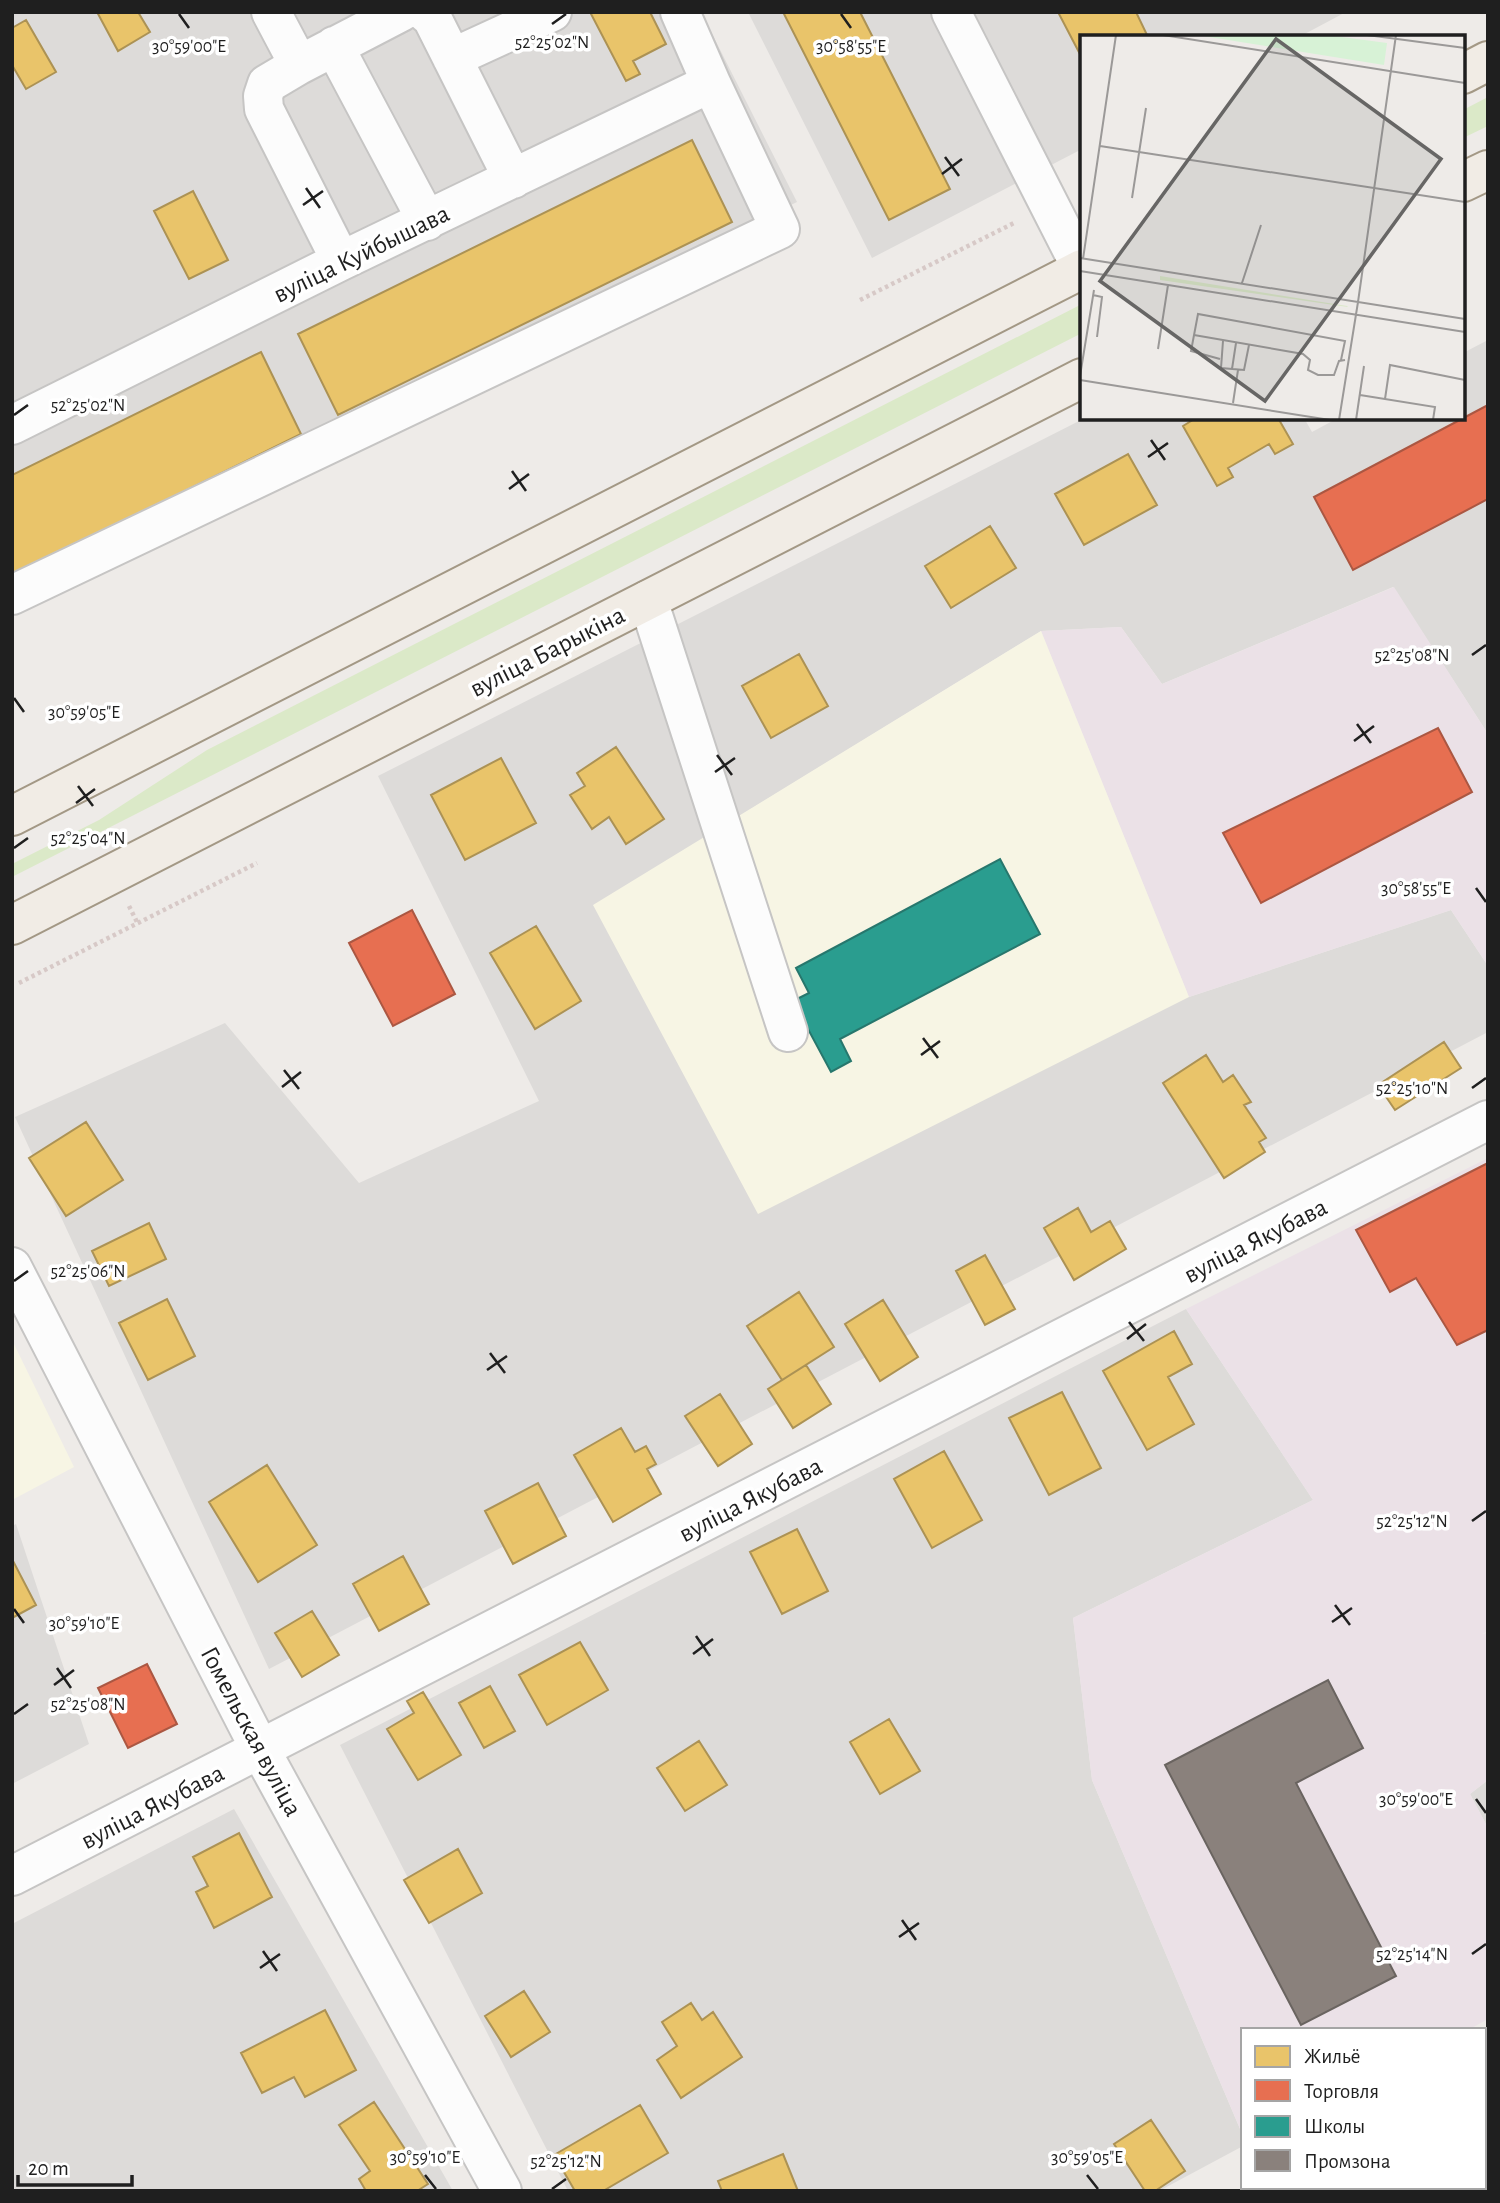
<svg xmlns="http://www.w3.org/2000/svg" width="1500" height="2203" font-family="'Alegreya Sans',sans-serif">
<rect width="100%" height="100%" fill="#eeebe8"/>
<path fill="#dddbd9" d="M12,12H701L797,202L12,585Z
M748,12H1346L1299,37H1082V149L872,258Z
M1488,340V734L1393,587L1162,684L1121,627L1041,631L593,906L1189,997L1451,910L1488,966V1032L269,1669L15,1117L225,1023L359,1183L539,1101L378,776L1085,418H1304L1312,432L1338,418H1463V353Z
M1186,1309L1313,1500L1073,1618L1092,1780L1243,2136V2146L1159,2191H568L340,1745Z
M16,1524L89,1744L12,1784V1526Z
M1488,1780V1828L1470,1794Z
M234,1809L453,2191H12V1924Z"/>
<path fill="#ebe1e7" d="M1394,587L1488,734V966L1451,910L1189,997L1041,631L1121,627L1162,684Z
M1488,1158V1631L1482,1634L1488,1633V1780L1470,1794L1488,1828V2019L1468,2030H1243V2136L1092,1780L1073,1618L1313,1500L1186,1309Z"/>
<path fill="#f7f5e4" d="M1041,631L1189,997L758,1214L593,905Z
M12,1340L74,1467L12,1500Z"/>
<path fill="#dbe9c8" d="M1488,97V126L1463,138V110Z
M1082,304V333L12,877V864L99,820L207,750Z"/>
<path fill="#d7f2d6" d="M1488,2140V2191H1388L1395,2187H1484V2142Z"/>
<path fill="#e9c46a" stroke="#ac9254" stroke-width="2" d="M97,12H138L150,32L118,51Z
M590,12H650L666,44L633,61L640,74L626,81Z
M783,12H860L950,189L889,220Z
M1058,12H1136L1148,37H1082V58Z
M26,20L56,72L26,89L12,65V28Z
M692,140L732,222L338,415L298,334Z
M193,191L228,260L189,279L154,211Z
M261,352L301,434L12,576V475Z
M1196,418H1278L1293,444L1275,454L1269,444L1228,468L1233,477L1217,486L1183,426Z
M1128,454L1157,505L1084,545L1055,494Z
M990,526L1016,568L951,608L925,566Z
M799,654L828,706L771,738L742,686Z
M616,747L664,819L626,844L609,817L592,829L570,795L585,786L577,773Z
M501,758L536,823L465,860L431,795Z
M536,926L581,1001L535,1029L490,953Z
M1444,1042L1461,1068L1395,1110L1378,1085Z
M1206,1055L1223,1082L1233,1075L1251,1102L1244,1105L1266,1138L1259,1142L1265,1152L1224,1178L1163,1083Z
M86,1122L123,1180L66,1216L29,1158Z
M1078,1208L1091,1232L1110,1221L1126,1249L1074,1280L1044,1228Z
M149,1223L166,1259L109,1286L92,1251Z
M985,1255L1015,1309L985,1325L956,1271Z
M799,1292L834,1347L782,1380L747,1326Z
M167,1299L195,1356L148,1380L119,1323Z
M883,1300L918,1357L880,1381L845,1324Z
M1174,1331L1192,1364L1168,1377L1194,1424L1147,1450L1103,1371Z
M806,1365L831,1404L793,1428L768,1389Z
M1062,1392L1101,1468L1049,1495L1009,1418Z
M720,1394L752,1444L718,1466L685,1416Z
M621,1428L635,1452L646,1446L656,1464L647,1469L661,1494L613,1522L574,1455Z
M944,1451L982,1520L932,1548L894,1479Z
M267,1465L317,1545L258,1582L209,1502Z
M538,1483L566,1536L513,1564L485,1511Z
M797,1529L828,1591L782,1614L750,1552Z
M403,1556L429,1604L379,1631L353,1584Z
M12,1559L36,1605L12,1618Z
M312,1611L339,1655L302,1677L275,1633Z
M580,1642L608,1690L547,1725L519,1675Z
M490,1686L515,1731L484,1748L459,1703Z
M423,1692L461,1755L418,1780L387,1729L414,1713L407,1701Z
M889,1719L920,1771L880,1794L850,1742Z
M699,1741L727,1785L685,1811L657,1768Z
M239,1833L272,1897L214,1928L196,1892L208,1886L193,1857Z
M458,1849L482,1893L429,1923L404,1880Z
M524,1991L550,2032L511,2057L485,2016Z
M691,2003L702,2020L713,2012L742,2057L681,2098L657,2060L677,2046L662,2022Z
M325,2010L356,2070L305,2097L294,2077L262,2093L241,2053Z
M374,2102L428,2184L417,2191H366L359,2179L370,2171L339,2125Z
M640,2105L668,2153L603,2191H575L554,2155Z
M1151,2120L1185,2171L1155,2191H1145L1114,2144Z
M783,2154L798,2191H722L718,2181Z"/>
<path fill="#e76f51" stroke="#ab5742" stroke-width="2" d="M1488,405V499L1353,570L1314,497Z
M1438,728L1472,792L1261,903L1223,833Z
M412,910L455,994L393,1026L349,943Z
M1488,1163V1330L1457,1345L1416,1278L1390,1292L1356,1230Z
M147,1664L177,1724L128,1748L98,1688Z"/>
<path fill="#2a9d8f" stroke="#27776d" stroke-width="2" d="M1000,859L1040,934L840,1039L851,1061L831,1072L793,1001L809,993L796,968Z"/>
<path fill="#8a817c" stroke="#6a6460" stroke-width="2" d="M1328,1680L1363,1748L1296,1783L1396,1976L1301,2025L1165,1765Z"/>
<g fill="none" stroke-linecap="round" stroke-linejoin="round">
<g stroke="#c6c5c4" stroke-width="42">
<path id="minor" d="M271,12L299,65
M425,12L432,18L513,179
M951,12L1082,269
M334,46L427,221
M452,58L552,12
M341,261L264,109L263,96L267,84L299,65L401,12
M12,425L341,261L711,83
M12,595L780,229L711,83L680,12
M648,600L788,1032
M12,1267L261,1751L502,2191
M12,1876L1488,1120
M1484,2093L1488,2091
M1290,2191L1297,2187"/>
</g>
<g stroke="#a39885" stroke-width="42">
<path id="major" d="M1463,74L1488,61
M1463,182L1488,170
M12,816L1082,269
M12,925L1082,378"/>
</g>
<path stroke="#d7c9c7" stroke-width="4.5" stroke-dasharray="3.5 3.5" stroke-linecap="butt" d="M860,300L1016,222
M129,906L138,924
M19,983L257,863"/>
<use href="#minor" stroke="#fcfcfc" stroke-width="38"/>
<use href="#major" stroke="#f1ece5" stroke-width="38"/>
</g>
<path fill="none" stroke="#1f1f1f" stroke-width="2.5" d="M179,14L189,28M841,14L851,28M552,24L566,14M945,157L959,176M942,174L962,159M306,188L320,208M303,205L323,191M14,415L28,405M1151,440L1165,460M1148,457L1168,443M512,471L526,491M509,489L529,474M1472,655L1486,645M14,698L24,712M1357,724L1371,743M1354,741L1374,726M717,755L732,775M715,772L735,758M78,786L93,806M76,803L95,789M14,848L28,838M1476,888L1486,902M923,1038L938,1058M921,1055L940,1041M284,1070L299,1089M282,1087L301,1072M1472,1088L1486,1078M14,1281L28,1271M1129,1322L1144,1341M1127,1339L1146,1324M490,1353L505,1373M487,1370L507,1356M1472,1521L1486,1511M1335,1605L1350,1625M14,1609L24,1623M1332,1622L1352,1608M696,1636L710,1656M693,1654L713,1639M57,1668L71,1688M54,1685L74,1670M14,1714L28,1704M1476,1799L1486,1813M902,1920L916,1940M899,1937L919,1923M263,1951L277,1971M1472,1954L1486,1944M260,1968L280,1954M425,2175L436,2189M1087,2175L1098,2189M552,2189L566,2179"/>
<g text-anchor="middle" stroke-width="7" stroke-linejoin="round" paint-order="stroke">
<g font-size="26" fill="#1f1f1f" stroke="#fff">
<text transform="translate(361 253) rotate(-26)" y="9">вуліца Куйбышава</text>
<text transform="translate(547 651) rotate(-27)" y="9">вуліца Барыкіна</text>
<text transform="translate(1255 1240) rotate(-27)" y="9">вуліца Якубава</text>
<text transform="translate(750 1499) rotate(-27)" y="9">вуліца Якубава</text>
<text transform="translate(252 1731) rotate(62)" y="9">Гомельская вуліца</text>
<text transform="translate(152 1806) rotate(-27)" y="9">вуліца Якубава</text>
</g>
</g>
<g transform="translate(1080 35)">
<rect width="385" height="385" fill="#eeebe8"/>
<path d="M80,241L267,271L268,272L80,245Z" fill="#dbe9c8"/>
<path d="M117,0H247L307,8L304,30Z" fill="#d7f2d6"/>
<path fill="none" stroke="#9b9998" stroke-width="2" d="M83,0L385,48M287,0L385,13M20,111L385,167M52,163L66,73M0,223L385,284M3,224L36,0M0,236L385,297M162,248L181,190M13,260L22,262L17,302M278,267L316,0M114,300L223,319L230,325L228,335L238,340H254L259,326L265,325M143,306L141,333L164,335L169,310M78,314L88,250M140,324L111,316L118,279L265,306L261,325M152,334L156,308M0,341L14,255M0,345L250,385M280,360L355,372L353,385M305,364L310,330L385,345M153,368L158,335M259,385L278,267M276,385L284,331"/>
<path fill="#676665" fill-opacity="0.15" stroke="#676665" stroke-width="3.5" d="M196,4L361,124L185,366L20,246Z"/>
<rect width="385" height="385" fill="none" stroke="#1f1f1f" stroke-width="3.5"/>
</g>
<g font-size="18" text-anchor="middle" fill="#1f1f1f" stroke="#fff" stroke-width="7" stroke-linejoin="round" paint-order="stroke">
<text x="552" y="48">52°25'02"N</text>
<text x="189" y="52">30°59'00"E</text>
<text x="851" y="52">30°58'55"E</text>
<text x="88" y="411">52°25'02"N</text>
<text x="1412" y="661">52°25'08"N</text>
<text x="84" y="718">30°59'05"E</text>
<text x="88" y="844">52°25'04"N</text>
<text x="1416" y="894">30°58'55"E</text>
<text x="1412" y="1094">52°25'10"N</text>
<text x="88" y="1277">52°25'06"N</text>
<text x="1412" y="1527">52°25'12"N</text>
<text x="84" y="1629">30°59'10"E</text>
<text x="88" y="1710">52°25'08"N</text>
<text x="1416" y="1805">30°59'00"E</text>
<text x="1412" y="1960">52°25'14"N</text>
<text x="425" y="2163">30°59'10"E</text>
<text x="1087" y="2163">30°59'05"E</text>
<text x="566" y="2167">52°25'12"N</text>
</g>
<rect width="1500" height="2203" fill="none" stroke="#1f1f1f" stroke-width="28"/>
<rect x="1241" y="2028" width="245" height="161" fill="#ffffff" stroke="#a5a5a5" stroke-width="2"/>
<rect x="1255" y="2046" width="35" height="21" fill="#e9c46a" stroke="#a5a5a5" stroke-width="2"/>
<text x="1304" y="2063" font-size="21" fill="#1f1f1f">Жильё</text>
<rect x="1255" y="2080" width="35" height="21" fill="#e76f51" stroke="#a5a5a5" stroke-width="2"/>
<text x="1304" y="2098" font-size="21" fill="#1f1f1f">Торговля</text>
<rect x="1255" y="2116" width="35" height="21" fill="#2a9d8f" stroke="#a5a5a5" stroke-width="2"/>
<text x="1304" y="2133" font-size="21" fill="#1f1f1f">Школы</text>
<rect x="1255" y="2150" width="35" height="21" fill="#8a817c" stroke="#a5a5a5" stroke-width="2"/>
<text x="1304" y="2168" font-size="21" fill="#1f1f1f">Промзона</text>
<path d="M18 2175v10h114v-10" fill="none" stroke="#1f1f1f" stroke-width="3.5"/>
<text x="28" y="2175" font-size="21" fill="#1f1f1f" stroke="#ffffff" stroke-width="5" paint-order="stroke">20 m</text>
</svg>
